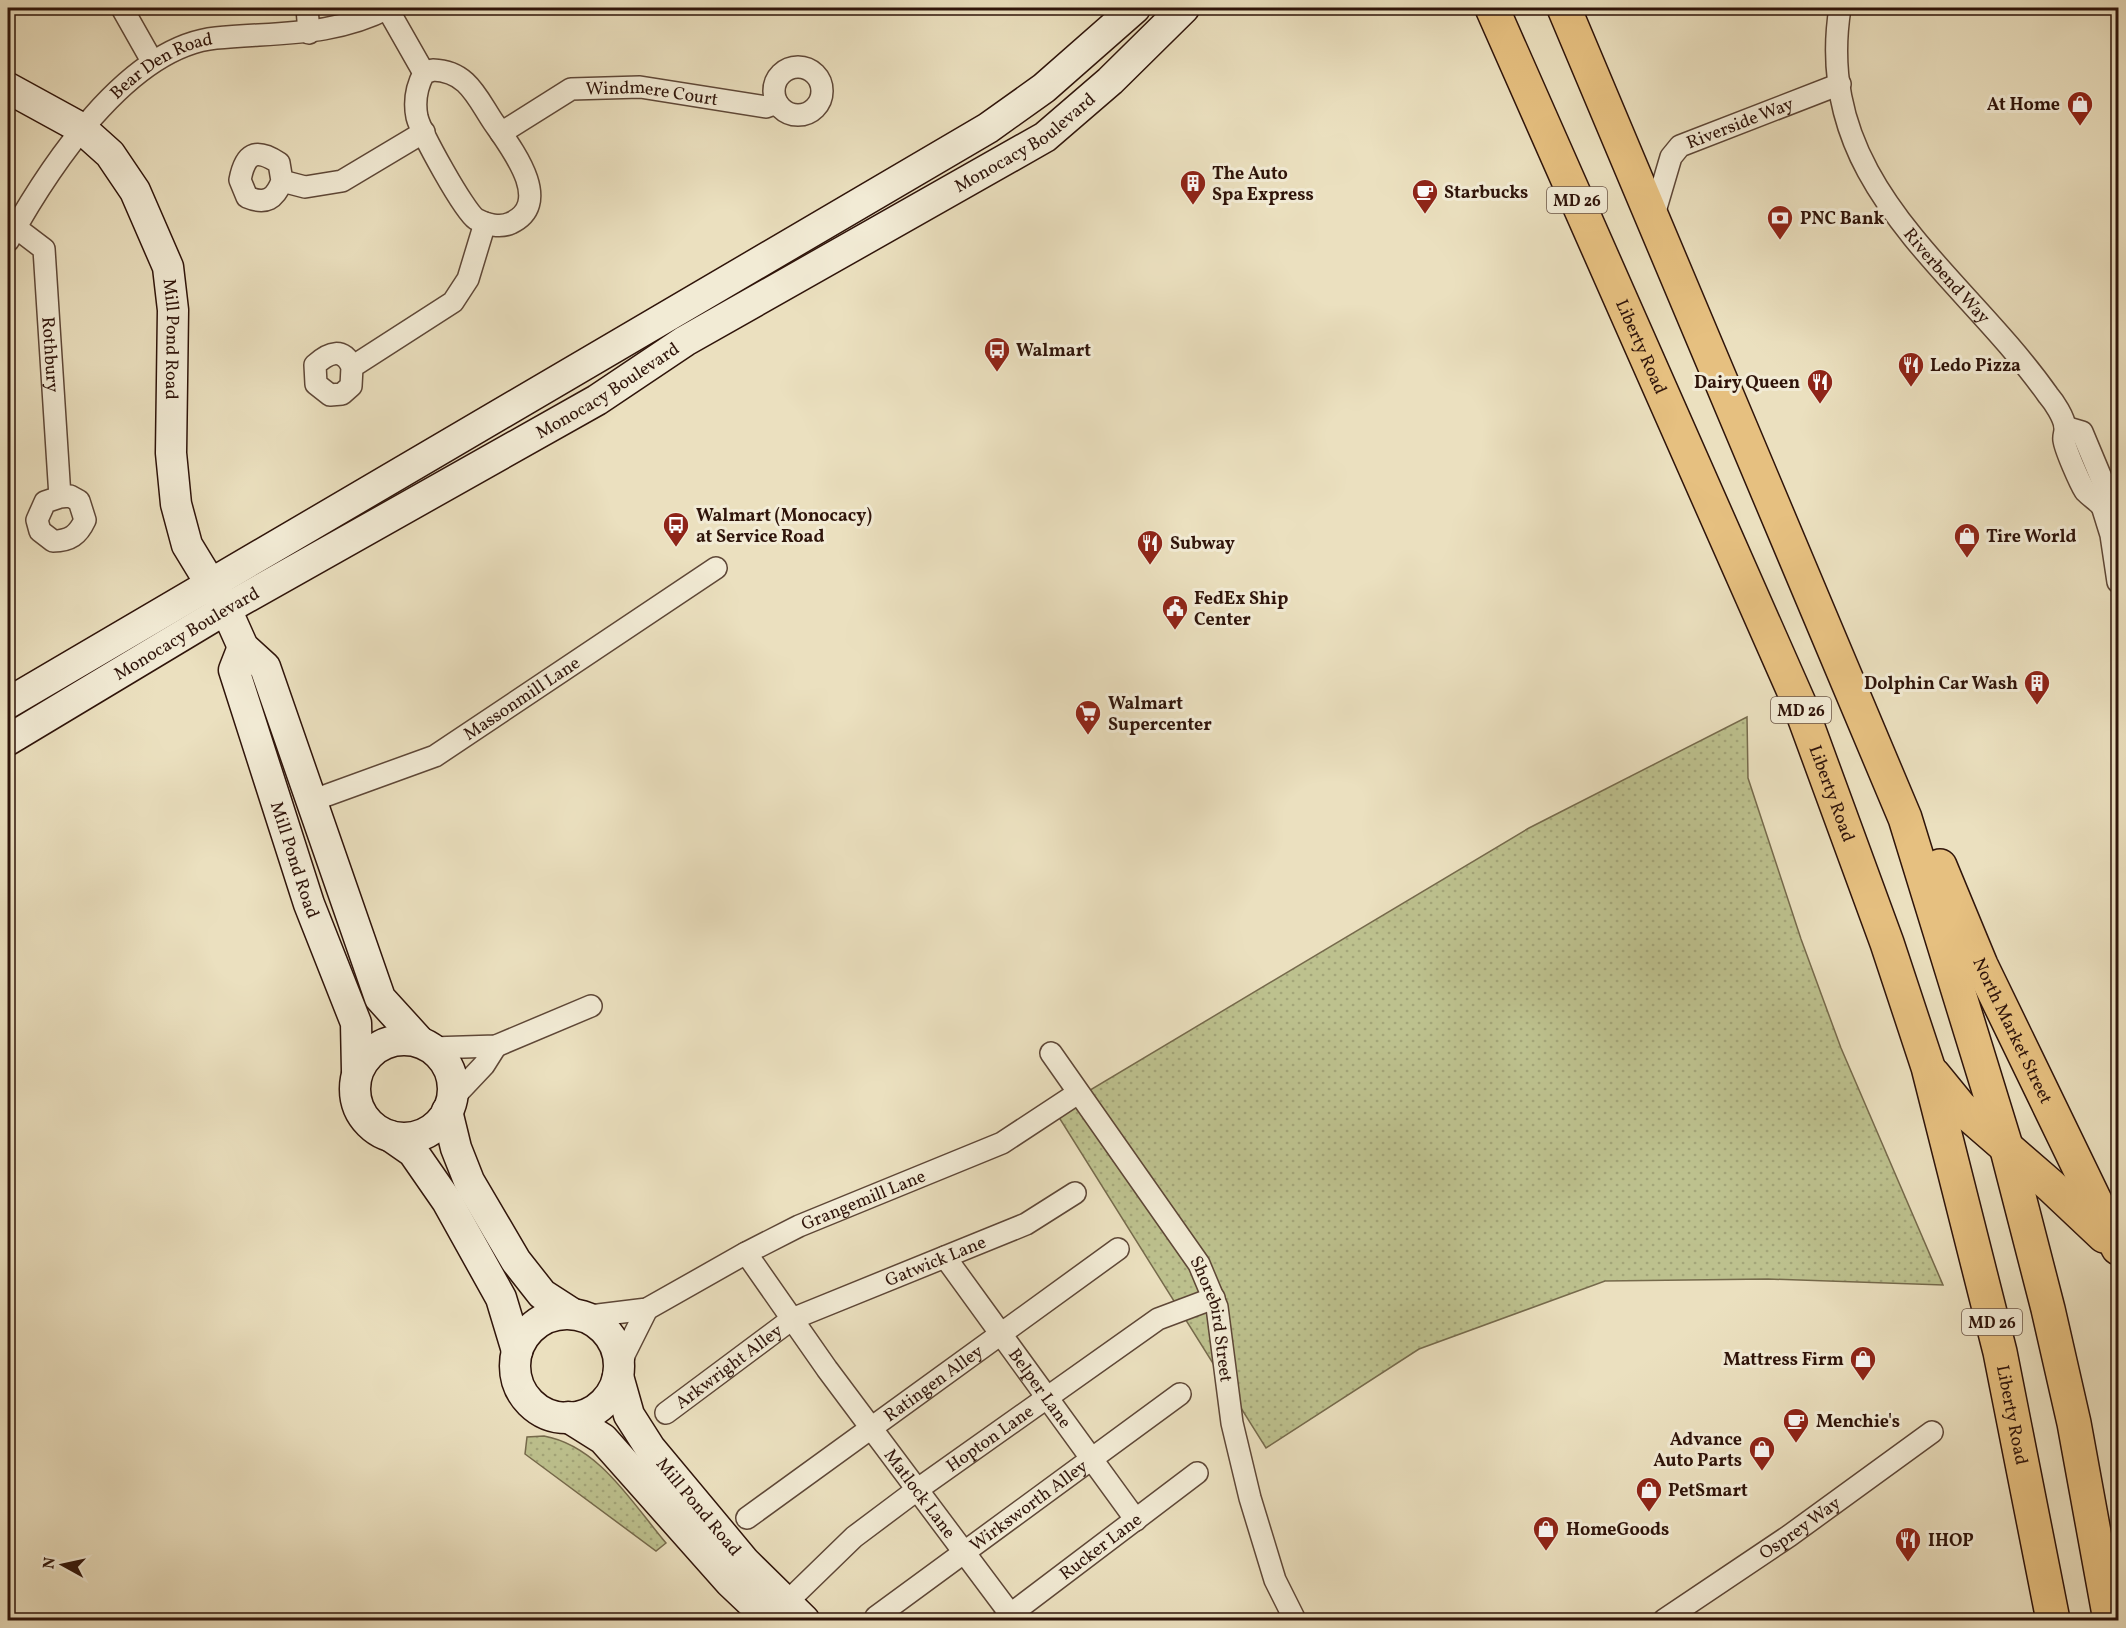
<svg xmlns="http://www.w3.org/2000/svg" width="2126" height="1628" font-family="Vollkorn,serif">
<defs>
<pattern id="grass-dots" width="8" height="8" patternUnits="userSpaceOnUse" patternTransform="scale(1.5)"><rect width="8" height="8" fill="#bdc18e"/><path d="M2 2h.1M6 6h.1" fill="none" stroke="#a3a579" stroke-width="1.8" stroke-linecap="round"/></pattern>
</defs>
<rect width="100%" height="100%" fill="#ebe0bf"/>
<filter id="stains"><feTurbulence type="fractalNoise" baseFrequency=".00333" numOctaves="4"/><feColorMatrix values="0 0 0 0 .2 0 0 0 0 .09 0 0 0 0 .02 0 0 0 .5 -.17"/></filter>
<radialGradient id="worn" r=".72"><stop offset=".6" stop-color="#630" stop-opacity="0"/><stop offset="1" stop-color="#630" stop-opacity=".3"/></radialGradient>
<path fill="url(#grass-dots)" stroke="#766a4c" stroke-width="1.5" d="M1747,717L1748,778L1801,939L1841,1048L1943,1285L1768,1279L1605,1281L1419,1349L1266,1448L1055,1111L1529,828Z
M544,1436C599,1446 632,1503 666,1543L656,1551L525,1454L527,1437Z"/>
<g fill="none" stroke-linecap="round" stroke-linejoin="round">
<g stroke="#5e4737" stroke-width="24">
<g id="street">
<path d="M122,8L152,61"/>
<path d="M307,8L309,33"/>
<path d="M387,8L424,73"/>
<path id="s1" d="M1840,8C1812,185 1959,269 2048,395C2054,402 2064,417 2065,427C2066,431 2063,436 2064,440C2065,449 2080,483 2085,491C2090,496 2097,501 2102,506"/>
<circle cx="798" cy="91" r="24"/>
<path d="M433,70C468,71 477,98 494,123C512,149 554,203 511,223C501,228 486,225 476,219C464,211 421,133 417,117C414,102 417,86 424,73Z"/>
<path id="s2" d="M501,133L571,89L640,87L766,107L777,103"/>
<path d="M282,181C275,199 266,205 247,197L240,180C245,154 255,147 279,163L282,181L305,187L342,181L424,132"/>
<path id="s3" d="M1653,218L1671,157L1680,146L1840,84"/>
<path id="s4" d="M15,227L44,249L60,497L45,502L37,520L40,531L53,541C70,541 78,535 85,520L79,501L70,496L60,497"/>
<path id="s5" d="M8,241C48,169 127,47 216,38C276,32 333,37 388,8"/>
<path d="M352,367L351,386L342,394L330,395L316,384L315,365C329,352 343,347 352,367L453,302L468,279L485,223"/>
<path d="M2065,427L2082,432L2105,487L2102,506L2111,535L2118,582"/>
<path id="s6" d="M311,801L435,756L716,568"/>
<path d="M431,1048L496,1046L591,1006"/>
<path id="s7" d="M1051,1053L1199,1264L1217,1307L1232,1423L1250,1498L1275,1580L1295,1620"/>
<path d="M451,1100L484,1065L496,1046"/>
<path id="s8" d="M746,1253L827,1369L1011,1615"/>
<path id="s9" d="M945,1257L1136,1520"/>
<path id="s10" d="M582,1317L647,1309L746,1253L799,1226L1002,1143L1078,1093"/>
<path d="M618,1376L625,1353L647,1309"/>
<path id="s11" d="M666,1413L792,1319L1026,1224L1075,1193"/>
<path id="s12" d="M747,1518L1118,1249"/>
<path id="s13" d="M785,1604L854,1537L918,1489L1158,1319L1214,1298"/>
<path id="s14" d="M876,1617L1180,1394"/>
<path id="s15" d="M1003,1620L1197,1473"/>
<path id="s16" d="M1664,1620L1789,1536L1932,1432"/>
</g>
</g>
<g stroke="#2f140a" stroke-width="33">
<g id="secondary">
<path id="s17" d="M8,88L81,128L110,154L135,191L168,267L173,310L171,453L176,504L187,545L226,609L243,647L265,667L380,998L420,1042"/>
<path id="s18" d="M243,647L234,670L309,904L356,1023L357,1071"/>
<path d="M8,703L988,128L1044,88L1135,8"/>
<path id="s19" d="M8,740L226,609L597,400L685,341L1045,137L1110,81L1184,8"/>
<circle cx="404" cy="1089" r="49"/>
<path d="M447,1111L456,1148L469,1181L516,1261L542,1294L573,1314"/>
<path d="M390,1136L413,1152L447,1201L501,1298L517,1351"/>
<circle cx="567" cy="1366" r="52"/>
<path id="s20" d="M618,1376L629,1415L650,1448L745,1562L804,1620"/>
<path d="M568,1417L603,1439L730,1582L770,1620"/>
</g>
</g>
<g stroke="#2f140a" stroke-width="36">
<g id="primary">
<path id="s21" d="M1492,8L1799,703L1887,943L1928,1067L2000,1352L2053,1620"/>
<path d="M1564,8L1905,818L2006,1146L2048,1309L2074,1423L2110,1620"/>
<path id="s22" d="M1940,866L1981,965L2118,1248"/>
<path d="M1933,1074L1960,1107L2051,1186L2104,1236"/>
</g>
</g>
<use href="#street" stroke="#f2ebd5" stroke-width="21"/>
<use href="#secondary" stroke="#f2ebd5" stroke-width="30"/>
<use href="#primary" stroke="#e6c080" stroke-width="33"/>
</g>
<defs>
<g id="shop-pin" transform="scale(1.35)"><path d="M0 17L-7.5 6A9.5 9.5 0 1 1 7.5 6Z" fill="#8f2418" stroke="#f2ebd5"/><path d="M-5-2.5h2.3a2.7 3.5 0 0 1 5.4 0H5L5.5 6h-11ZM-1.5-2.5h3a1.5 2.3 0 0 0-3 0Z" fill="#fff"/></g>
<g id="building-pin" transform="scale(1.35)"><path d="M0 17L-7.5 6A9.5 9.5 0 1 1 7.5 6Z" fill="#8f2418" stroke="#f2ebd5"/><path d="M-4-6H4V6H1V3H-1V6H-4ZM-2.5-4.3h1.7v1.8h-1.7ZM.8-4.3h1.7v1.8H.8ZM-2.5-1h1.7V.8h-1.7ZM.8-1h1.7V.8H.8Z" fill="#fff"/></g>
<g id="cafe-pin" transform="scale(1.35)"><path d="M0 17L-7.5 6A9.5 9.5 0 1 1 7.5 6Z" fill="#8f2418" stroke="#f2ebd5"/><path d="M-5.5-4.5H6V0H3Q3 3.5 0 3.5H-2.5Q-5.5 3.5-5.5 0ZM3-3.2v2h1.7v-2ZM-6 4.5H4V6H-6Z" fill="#fff"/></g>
<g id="bank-pin" transform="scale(1.35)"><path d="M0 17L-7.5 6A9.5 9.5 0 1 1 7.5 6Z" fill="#8f2418" stroke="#f2ebd5"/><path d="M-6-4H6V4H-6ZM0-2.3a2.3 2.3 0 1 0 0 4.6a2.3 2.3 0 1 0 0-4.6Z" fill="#fff"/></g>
<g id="bus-pin" transform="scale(1.35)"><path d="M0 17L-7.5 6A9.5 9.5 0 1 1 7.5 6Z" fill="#8f2418" stroke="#f2ebd5"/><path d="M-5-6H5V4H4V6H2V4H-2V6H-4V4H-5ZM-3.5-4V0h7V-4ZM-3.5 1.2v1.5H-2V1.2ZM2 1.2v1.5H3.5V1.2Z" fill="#fff"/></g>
<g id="restaurant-pin" transform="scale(1.35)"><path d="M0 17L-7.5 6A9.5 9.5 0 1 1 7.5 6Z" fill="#8f2418" stroke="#f2ebd5"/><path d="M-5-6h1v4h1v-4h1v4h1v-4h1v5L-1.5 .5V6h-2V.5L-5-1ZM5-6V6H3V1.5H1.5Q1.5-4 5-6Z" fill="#fff"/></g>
<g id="civic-pin" transform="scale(1.35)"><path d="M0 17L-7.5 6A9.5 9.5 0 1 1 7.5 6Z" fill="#8f2418" stroke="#f2ebd5"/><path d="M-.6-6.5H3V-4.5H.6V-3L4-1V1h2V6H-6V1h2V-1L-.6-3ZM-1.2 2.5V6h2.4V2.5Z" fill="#fff"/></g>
<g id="supermarket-pin" transform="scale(1.35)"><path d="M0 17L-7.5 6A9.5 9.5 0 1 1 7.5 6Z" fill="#8f2418" stroke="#f2ebd5"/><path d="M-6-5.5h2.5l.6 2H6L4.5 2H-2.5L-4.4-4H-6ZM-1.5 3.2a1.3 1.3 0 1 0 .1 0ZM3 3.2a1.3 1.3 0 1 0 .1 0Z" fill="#fff"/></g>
</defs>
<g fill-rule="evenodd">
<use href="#shop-pin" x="2080" y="104"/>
<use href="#building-pin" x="1193" y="183"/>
<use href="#cafe-pin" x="1425" y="192"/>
<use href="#bank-pin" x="1780" y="218"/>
<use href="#bus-pin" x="997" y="350"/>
<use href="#restaurant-pin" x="1911" y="365"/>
<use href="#restaurant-pin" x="1820" y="382"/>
<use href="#bus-pin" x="676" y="525"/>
<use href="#shop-pin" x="1967" y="536"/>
<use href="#restaurant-pin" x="1150" y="543"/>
<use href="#civic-pin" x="1175" y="608"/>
<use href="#building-pin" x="2037" y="683"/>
<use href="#supermarket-pin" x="1088" y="713"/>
<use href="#shop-pin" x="1863" y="1359"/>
<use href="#cafe-pin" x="1796" y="1421"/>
<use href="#shop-pin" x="1762" y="1449"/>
<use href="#shop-pin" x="1649" y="1490"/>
<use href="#shop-pin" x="1546" y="1529"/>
<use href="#restaurant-pin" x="1908" y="1540"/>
</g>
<g text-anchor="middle" stroke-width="6" stroke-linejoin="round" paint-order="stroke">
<g fill="#f2ebd5" stroke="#6a5447" stroke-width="1.5">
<rect x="1547" y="187" width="60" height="26" rx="4.5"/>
<rect x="1771" y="697" width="60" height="26" rx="4.5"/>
<rect x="1962" y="1309" width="60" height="26" rx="4.5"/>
</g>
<g font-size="16" font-weight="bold" fill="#2f140a">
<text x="1577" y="206">MD 26</text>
<text x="1801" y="716">MD 26</text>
<text x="1992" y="1328">MD 26</text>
</g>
<g font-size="18" fill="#2f140a" stroke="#f2ebd5">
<text dy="6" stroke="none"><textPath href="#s5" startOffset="238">Bear Den Road</textPath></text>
<text dy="6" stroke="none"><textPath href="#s2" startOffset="164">Windmere Court</textPath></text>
<text dy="6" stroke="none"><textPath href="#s3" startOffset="142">Riverside Way</textPath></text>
<text dy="6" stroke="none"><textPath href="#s19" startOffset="1180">Monocacy Boulevard</textPath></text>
<text dy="6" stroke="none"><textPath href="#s1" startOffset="300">Riverbend Way</textPath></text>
<text dy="6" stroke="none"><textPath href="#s17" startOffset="322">Mill Pond Road</textPath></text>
<text dy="6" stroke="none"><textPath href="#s21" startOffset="370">Liberty Road</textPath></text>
<text dy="6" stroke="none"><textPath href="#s4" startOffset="142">Rothbury</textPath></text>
<text dy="6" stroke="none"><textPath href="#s19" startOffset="694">Monocacy Boulevard</textPath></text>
<text dy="6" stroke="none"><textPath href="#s19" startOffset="208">Monocacy Boulevard</textPath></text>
<text dy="6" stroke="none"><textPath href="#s6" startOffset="236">Massonmill Lane</textPath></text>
<text dy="6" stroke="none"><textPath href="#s21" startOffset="856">Liberty Road</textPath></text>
<text dy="6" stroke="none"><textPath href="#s18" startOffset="224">Mill Pond Road</textPath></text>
<text dy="6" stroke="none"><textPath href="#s22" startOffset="180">North Market Street</textPath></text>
<text dy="6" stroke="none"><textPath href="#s10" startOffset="308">Grangemill Lane</textPath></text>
<text dy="6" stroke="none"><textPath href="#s11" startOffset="312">Gatwick Lane</textPath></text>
<text dy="6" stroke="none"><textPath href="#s7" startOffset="315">Shorebird Street</textPath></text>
<text dy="6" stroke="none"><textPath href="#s11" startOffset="78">Arkwright Alley</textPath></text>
<text dy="6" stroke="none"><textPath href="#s12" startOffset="230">Ratingen Alley</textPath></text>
<text dy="6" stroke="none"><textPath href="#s9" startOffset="162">Belper Lane</textPath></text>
<text dy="6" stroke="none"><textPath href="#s21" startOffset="1504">Liberty Road</textPath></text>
<text dy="6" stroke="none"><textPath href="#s13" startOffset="264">Hopton Lane</textPath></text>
<text dy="6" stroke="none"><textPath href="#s8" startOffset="297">Matlock Lane</textPath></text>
<text dy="6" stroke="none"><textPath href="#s14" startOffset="189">Wirksworth Alley</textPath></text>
<text dy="6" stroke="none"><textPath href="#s20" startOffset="156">Mill Pond Road</textPath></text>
<text dy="6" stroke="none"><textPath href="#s16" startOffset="164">Osprey Way</textPath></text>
<text dy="6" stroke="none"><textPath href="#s15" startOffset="122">Rucker Lane</textPath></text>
</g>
<g font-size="18" font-weight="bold" fill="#2f140a" stroke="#f2ebd5" text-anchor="start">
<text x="2060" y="110" text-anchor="end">At Home</text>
<text x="1212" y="179">The Auto<tspan x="1212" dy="21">Spa Express</tspan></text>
<text x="1444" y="198">Starbucks</text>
<text x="1800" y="224">PNC Bank</text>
<text x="1016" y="356">Walmart</text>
<text x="1930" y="371">Ledo Pizza</text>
<text x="1800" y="388" text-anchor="end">Dairy Queen</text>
<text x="696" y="521">Walmart (Monocacy)<tspan x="696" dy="21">at Service Road</tspan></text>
<text x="1986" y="542">Tire World</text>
<text x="1170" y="549">Subway</text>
<text x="1194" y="604">FedEx Ship<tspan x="1194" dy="21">Center</tspan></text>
<text x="2018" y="689" text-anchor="end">Dolphin Car Wash</text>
<text x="1108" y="709">Walmart<tspan x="1108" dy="21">Supercenter</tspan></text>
<text x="1844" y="1365" text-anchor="end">Mattress Firm</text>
<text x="1816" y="1427">Menchie's</text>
<text x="1742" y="1445" text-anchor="end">Advance<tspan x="1742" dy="21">Auto Parts</tspan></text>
<text x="1668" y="1496">PetSmart</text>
<text x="1566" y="1535">HomeGoods</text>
<text x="1928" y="1546">IHOP</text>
</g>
</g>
<rect width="2126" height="1628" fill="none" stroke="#ebe0bf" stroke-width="30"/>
<rect x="9" y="9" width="2108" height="1610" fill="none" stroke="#2f140a" stroke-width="3"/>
<rect x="15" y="15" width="2096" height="1598" fill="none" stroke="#2f140a" stroke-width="1.5"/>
<g transform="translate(63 1565) rotate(278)" stroke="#f2ebd5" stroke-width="4.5" paint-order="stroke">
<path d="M0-4.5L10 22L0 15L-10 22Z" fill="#2f140a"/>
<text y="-9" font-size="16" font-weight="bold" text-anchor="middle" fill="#2f140a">N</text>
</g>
<rect width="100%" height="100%" filter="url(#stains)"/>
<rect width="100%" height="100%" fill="url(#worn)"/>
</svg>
